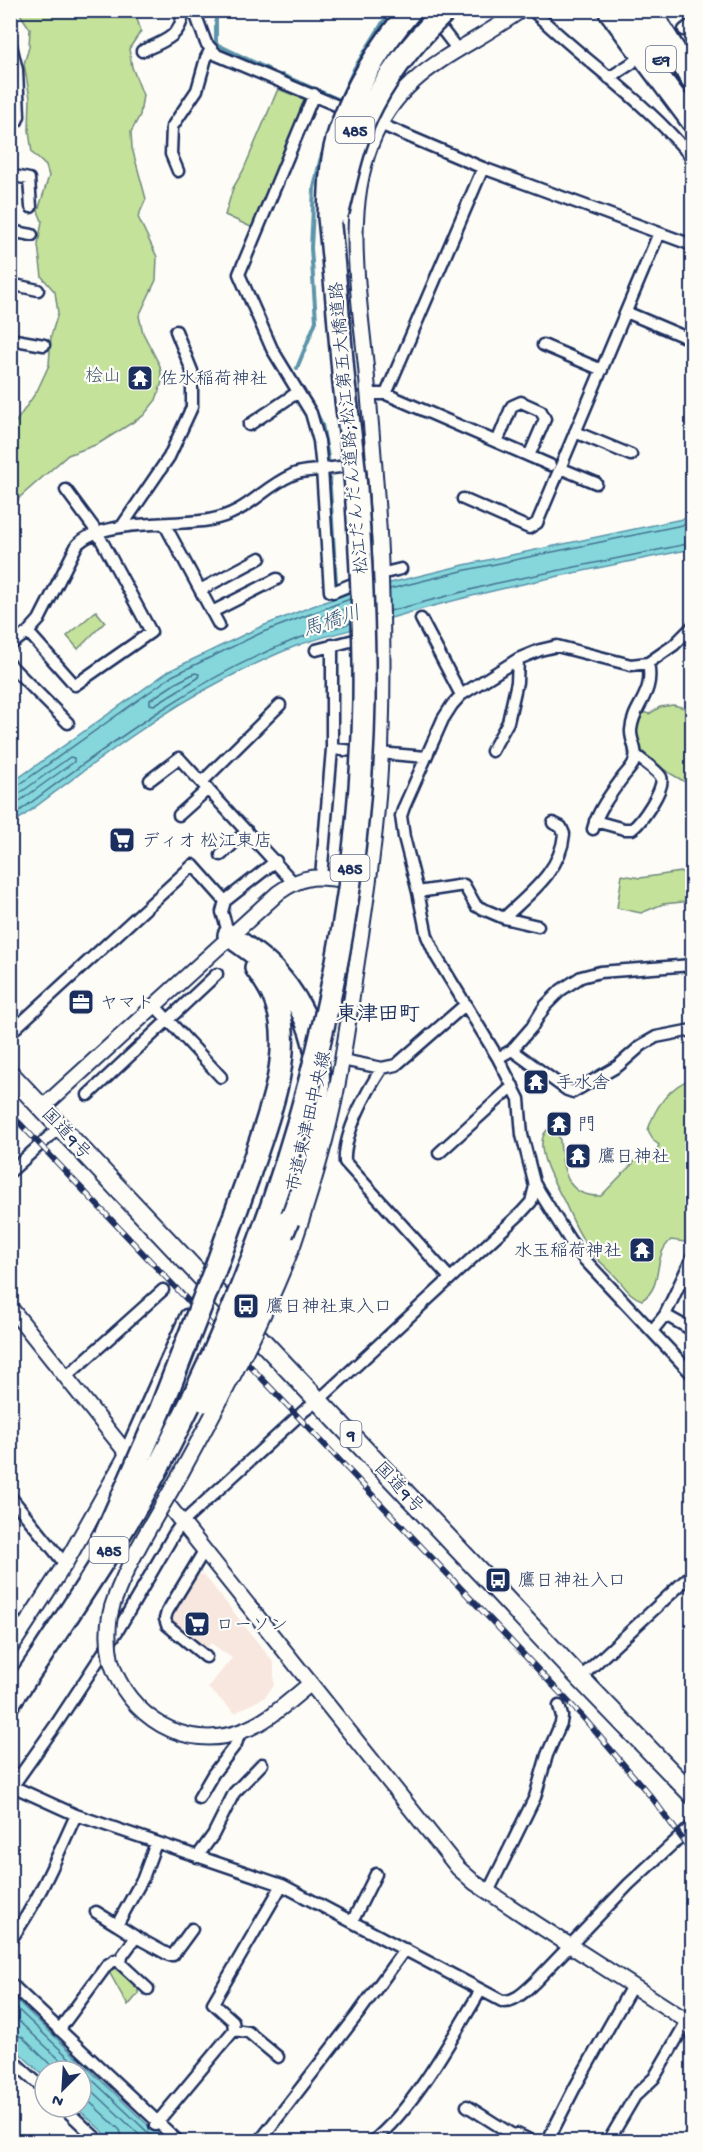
<svg xmlns="http://www.w3.org/2000/svg" width="703" height="2152" font-family="'Gochi Hand','Klee One',sans-serif">
<rect width="100%" height="100%" fill="#fdfcf7"/>
<filter id="ink" filterUnits="userSpaceOnUse"><feTurbulence type="fractalNoise" baseFrequency=".0167" numOctaves="2"/><feDisplacementMap in="SourceGraphic" scale="12" xChannelSelector="R" yChannelSelector="G"/><feConvolveMatrix kernelMatrix="1 2 1 2 8 2 1 2 1" color-interpolation-filters="sRGB"/></filter>
<g filter="url(#ink)">
<path fill="#f8e7de" d="M196,1574L204,1575L274,1663V1685L265,1697L235,1713L208,1688L232,1658L211,1643L207,1648H203L172,1622L171,1615Z"/>
<path fill="#c4e29a" stroke="#70887c" stroke-width="1.5" d="M18,11H126L137,19L141,31L129,49L132,67L143,95L140,115L131,132L132,148L146,199L138,217L157,257L156,280L139,316L143,333L160,366L162,382L156,400L143,416L98,444L68,455L20,497L11,511V438L15,423L37,391L49,365L51,336L58,313L55,292L42,277L38,245L42,221L38,211L49,176L46,166L32,153L29,130L30,98L24,64L29,47L30,29Z
M278,89L306,100L253,228L225,215L233,188L243,171Z
M96,611L105,622L78,649L67,636Z
M673,705L685,708L692,706V786C681,779 651,764 644,755C633,742 631,723 643,712L649,714L660,707Z
M681,872H692V901L663,904L641,913L617,908L622,875L640,878Z
M692,1079V1243L671,1240C651,1257 665,1286 642,1300C629,1296 624,1285 615,1276C608,1268 598,1261 592,1253C580,1237 573,1221 565,1203C557,1187 531,1147 547,1130C552,1131 557,1131 559,1137C561,1141 560,1147 561,1151C564,1178 571,1197 601,1196L639,1157L655,1154L659,1145L654,1141L648,1130C654,1109 670,1085 692,1079Z
M115,1968L138,1987V1994L128,2006L108,1970Z"/>
<path fill="#85d7dc" stroke="#5b94aa" stroke-width="1.5" d="M692,517V549C582,571 472,592 365,626C343,632 321,637 299,645C274,654 249,667 225,679C148,719 80,774 11,825L10,784L169,671L260,627L313,606L353,592L464,565Z
M10,1994L148,2125L156,2128L157,2132L166,2141H113L76,2107H81V2071H45V2077L11,2045Z"/>
<g fill="none" stroke-linecap="round" stroke-linejoin="round">
<path stroke="#457290" stroke-width="1.5" d="M390,589L466,570L692,523
M351,607L318,618L313,623L317,625L351,616
M390,611L493,584L692,543
M195,673L199,674L198,678L154,705L150,704V700L176,683Z
M10,788L16,787L172,676L263,632L350,599
M10,796L20,793L70,757L74,758V762L10,808
M10,818C101,751 188,682 294,640C312,633 332,629 351,623
M10,2002L158,2142
M10,2013L72,2071
M10,2033L22,2037L57,2071
M81,2080L147,2142
M81,2094L120,2130L124,2142"/>
<path stroke="#5b94aa" stroke-width="4" d="M216,10V44L268,69
M282,75L340,100
M339,102L354,69L385,19
M297,368L316,321L311,248L314,188L320,161L336,111
M309,399L322,424L328,457L336,583"/>
<g stroke="#1b2f5e" stroke-width="15">
<path id="minor" d="M194,10L206,43L217,55L350,111
M423,10L444,32L457,49
M532,10C584,61 646,101 692,158
M684,30L692,24
M10,41L17,70L19,116L17,121L10,122
M142,51C163,42 183,36 183,10
M609,78L632,63
M314,94L239,274L272,349L311,413L319,441L322,469L330,591L333,592L372,576L401,569
M375,122L483,168L692,245
M178,171L171,154L172,127L197,90L206,58L211,49
M10,175L29,179L31,207
M10,231L32,235
M10,284L38,290
M626,312L692,340
M10,339L44,345
M543,345L602,370
M368,394H386L483,168
M386,394L550,465
M249,425L298,392
M575,432L631,455
M497,442L512,406L521,402L541,411L545,419L529,456
M560,468L596,483
M463,499L529,528L537,523L659,233
M165,525L219,625
M122,526L169,457L192,407V371L176,331
M200,590L260,558
M212,612L277,579
M421,619L461,695
M28,632L75,685L151,632L97,532L66,490
M10,645L28,632L39,620L77,545C99,519 175,526 209,520C248,513 260,489 292,475C300,471 311,471 319,470C337,467 356,465 374,462
M316,650L354,640
M10,665L68,723
M332,749V645
M492,751L508,722L517,682L518,659
M150,780L179,758L293,882
M202,782L280,705
M179,815L208,789
M595,821L624,829H632C641,823 666,787 661,777C656,769 643,762 636,755
M593,829C598,810 612,792 623,777C627,772 632,767 634,762C639,750 630,741 631,730C633,705 655,695 648,663
M221,855L247,831
M321,877L332,749L426,757
M418,892L464,885L476,906L504,918C529,894 561,871 564,834L561,827L553,823
M504,918L538,926
M229,935L222,912L225,901L276,861
M154,1005L221,1077
M10,1033L193,865L225,901
M512,1050L567,1090L573,1092L618,1066L642,1045L656,1037L692,1030
M498,1058L512,1050L532,1027L545,1006L561,990L581,977L600,972L692,965
M342,1060L382,1068L396,1065L466,1004
M382,1068C367,1091 343,1134 345,1162L450,1278
M88,1095L217,974
M439,1153L513,1086
M10,1172L61,1126
M534,1183L569,1239L584,1259L692,1374
M665,1315L692,1330
M652,1331L665,1315L692,1258
M66,1377L163,1290
M125,1452L186,1315
M10,1496L65,1564
M204,1551L167,1612L165,1619L167,1625L206,1657
M10,1615L23,1631
M580,1678L692,1574
M10,1785L76,1815L282,1885L502,2001C515,2002 524,1992 534,1983L629,1884L692,1826
M10,1790L55,1726L118,1630L174,1534L182,1523L304,1411L319,1400L521,1213L531,1202L535,1186L522,1135L519,1099L498,1058L436,956L427,936L418,892L404,837L401,816L404,807L443,719L452,705L461,695L518,659L540,650L557,646L631,665L648,663L674,645L692,627
M199,1798L213,1774L236,1744L238,1738L237,1733
M197,1857L213,1835L234,1793L262,1764
M488,1892L535,1797L547,1755L561,1723L562,1716L559,1706
M96,1912L117,1925
M352,1922L376,1874
M136,1937L169,1955H173L192,1929
M10,1941C38,1902 56,1859 76,1815
M10,1983L179,2142
M148,1989L121,1964L122,1956L136,1937L117,1925L143,1878L156,1843
M59,2030L107,1965L115,1960H120
M234,2030L233,2021L213,2003L282,1885
M10,2058L45,2090
M467,2106L513,2135
M63,2107L100,2142
M155,2125L234,2030L248,2032L278,2057
M259,2142L358,2014L405,1949
M372,2142C415,2107 452,2038 481,1990
M509,2142L513,2135L517,2134L534,2142
M547,2142L574,2089L632,1986
M608,2142L635,2096L654,2078L687,2021"/>
</g>
<g stroke="#1b2f5e" stroke-width="18">
<path id="tertiary" d="M43,1107L278,893C308,871 323,877 358,882
M293,1245C308,1201 322,1157 332,1111C343,1064 349,1016 356,968C367,896 378,823 381,750C383,693 383,635 381,578C379,508 372,437 366,367C359,294 344,214 371,144C401,67 461,54 521,10
M10,1307L458,1868L475,1883L535,1923L692,2024
M10,1649L65,1564L127,1454
M111,1661C127,1716 186,1753 242,1731C268,1722 289,1701 310,1684"/>
</g>
<g stroke="#1b2f5e" stroke-width="22">
<path id="trunk" d="M10,1074L580,1678L692,1794"/>
</g>
<g stroke="#1b2f5e" stroke-width="26">
<path id="motorway" d="M609,10L692,121
M631,10L653,47
M649,10L692,79
M229,935C245,947 263,958 276,973C344,1049 317,1135 288,1220
M248,1178C264,1127 295,1058 277,1005C273,992 265,980 256,968
M10,1701L41,1656"/>
</g>
<use href="#minor" stroke="#fdfcf7" stroke-width="10"/>
<use href="#tertiary" stroke="#fdfcf7" stroke-width="14"/>
<use href="#trunk" stroke="#fdfcf7" stroke-width="18"/>
<use href="#motorway" stroke="#fdfcf7" stroke-width="21"/>
<g stroke="#1b2f5e" stroke-width="6">
<path id="rail" d="M10,1113L582,1716L653,1799L692,1852"/>
</g>
<use href="#rail" stroke="#fdfcf7" stroke-width="4" stroke-dasharray="11" stroke-linecap="butt"/>
<g stroke="#1b2f5e" stroke-width="18" stroke-linecap="butt">
<path id="tertiary-bridge" d="M111,1661C107,1640 107,1618 115,1598C131,1555 158,1514 181,1473C222,1398 262,1325 293,1245"/>
</g>
<g stroke="#1b2f5e" stroke-width="26" stroke-linecap="butt">
<path id="motorway-bridge" d="M338,212C346,181 352,148 366,118C385,77 413,42 446,10
M205,1401L243,1329L288,1220
M105,1536L160,1411L216,1267L248,1178
M41,1656C87,1586 134,1517 171,1442C287,1216 360,955 364,700C365,630 361,559 356,488C353,453 348,418 344,383C339,328 335,272 329,217C330,188 330,158 340,130C355,87 381,45 411,10"/>
</g>
<use href="#tertiary-bridge" stroke="#fdfcf7" stroke-width="14"/>
<use href="#motorway-bridge" stroke="#fdfcf7" stroke-width="21"/>
</g>
</g>
<defs>
<g id="temple-square" transform="scale(1.35)"><rect x="-9" y="-9" width="18" height="18" rx="4" fill="#1b2f5e" stroke="#fdfcf7"/><path d="M0-6L5-2H3V0L6.5 2.5H4V6H1.5V3h-3V6H-4V2.5H-6.5L-3 0V-2H-5Z" fill="#fff"/></g>
<g id="supermarket-square" transform="scale(1.35)"><rect x="-9" y="-9" width="18" height="18" rx="4" fill="#1b2f5e" stroke="#fdfcf7"/><path d="M-6-5.5h2.5l.6 2H6L4.5 2H-2.5L-4.4-4H-6ZM-1.5 3.2a1.3 1.3 0 1 0 .1 0ZM3 3.2a1.3 1.3 0 1 0 .1 0Z" fill="#fff"/></g>
<g id="office-square" transform="scale(1.35)"><rect x="-9" y="-9" width="18" height="18" rx="4" fill="#1b2f5e" stroke="#fdfcf7"/><path d="M-6-3h4V-5.5h4V-3h4V5H-6ZM-1-4.5V-3h2v-1.5ZM-6 0V1H6V0Z" fill="#fff"/></g>
<g id="bus-square" transform="scale(1.35)"><rect x="-9" y="-9" width="18" height="18" rx="4" fill="#1b2f5e" stroke="#fdfcf7"/><path d="M-5-6H5V4H4V6H2V4H-2V6H-4V4H-5ZM-3.5-4V0h7V-4ZM-3.5 1.2v1.5H-2V1.2ZM2 1.2v1.5H3.5V1.2Z" fill="#fff"/></g>
</defs>
<g fill-rule="evenodd">
<use href="#temple-square" x="140" y="378"/>
<use href="#supermarket-square" x="122" y="840"/>
<use href="#office-square" x="81" y="1002"/>
<use href="#temple-square" x="536" y="1082"/>
<use href="#temple-square" x="559" y="1124"/>
<use href="#temple-square" x="578" y="1156"/>
<use href="#temple-square" x="642" y="1250"/>
<use href="#bus-square" x="246" y="1306"/>
<use href="#bus-square" x="498" y="1580"/>
<use href="#supermarket-square" x="197" y="1624"/>
</g>
<g text-anchor="middle" stroke-width="4.5" stroke-linejoin="round" paint-order="stroke">
<g fill="#fdfcf7" stroke="#5f6c8c" stroke-width="1.5">
<rect x="646" y="46" width="30" height="26" rx="4.5"/>
<rect x="335.5" y="117" width="39" height="26" rx="4.5"/>
<rect x="330.5" y="855" width="39" height="26" rx="4.5"/>
<rect x="340.5" y="1421" width="21" height="26" rx="4.5"/>
<rect x="89.5" y="1537" width="39" height="26" rx="4.5"/>
</g>
<g font-size="16" font-weight="bold" fill="#1b2f5e">
<text x="661" y="65">E9</text>
<text x="355" y="136">485</text>
<text x="350" y="874">485</text>
<text x="351" y="1440">9</text>
<text x="109" y="1556">485</text>
</g>
<g font-size="18" fill="#455c6d" stroke="#fdfcf7">
<text x="103" y="381">桧山</text>
</g>
<g font-size="18" fill="#1b2f5e" stroke="#fdfcf7" text-anchor="start">
<text x="160" y="384">佐水稲荷神社</text>
<text x="142" y="846">ディオ 松江東店</text>
<text x="100" y="1008">ヤマト</text>
<text x="556" y="1088">手水舎</text>
<text x="578" y="1130">門</text>
<text x="598" y="1162">鷹日神社</text>
<text x="622" y="1256" text-anchor="end">水玉稲荷神社</text>
<text x="266" y="1312">鷹日神社東入口</text>
<text x="518" y="1586">鷹日神社入口</text>
<text x="216" y="1630">ローソン</text>
</g>
<g font-size="18" fill="#1b2f5e" stroke="#fdfcf7">
<text transform="translate(348 428) rotate(-95)" y="6">松江だんだん道路;松江第五大橋道路</text>
<text transform="translate(308 1121) rotate(-77)" y="6">市道東津田中央線</text>
<text transform="translate(67 1133) rotate(47)" y="6">国道9号</text>
<text transform="translate(400 1487) rotate(47)" y="6">国道9号</text>
</g>
<g font-size="20" font-style="italic" fill="#36597e" stroke="#fdfcf7">
<text transform="translate(331 620) rotate(-18)" y="7">馬橋川</text>
</g>
<g font-size="21" font-weight="bold" fill="#1b2f5e" stroke="#fdfcf7">
<text x="378" y="1020">東津田町</text>
</g>
</g>
<rect width="703" height="2152" fill="none" stroke="#fdfcf7" stroke-width="36"/>
<rect x="18" y="18" width="667" height="2116" fill="none" stroke="#1b2f5e" stroke-width="2" filter="url(#ink)"/>
<g transform="translate(63 2089) rotate(204)"><circle r="28" fill="#fdfcf7" stroke="#a3aaba" stroke-width="1.5"/>
<path d="M0-4.5L10 22L0 15L-10 22Z" fill="#1b2f5e"/>
<text y="-9" font-size="16" font-weight="bold" text-anchor="middle" fill="#1b2f5e">N</text>
</g>
</svg>
